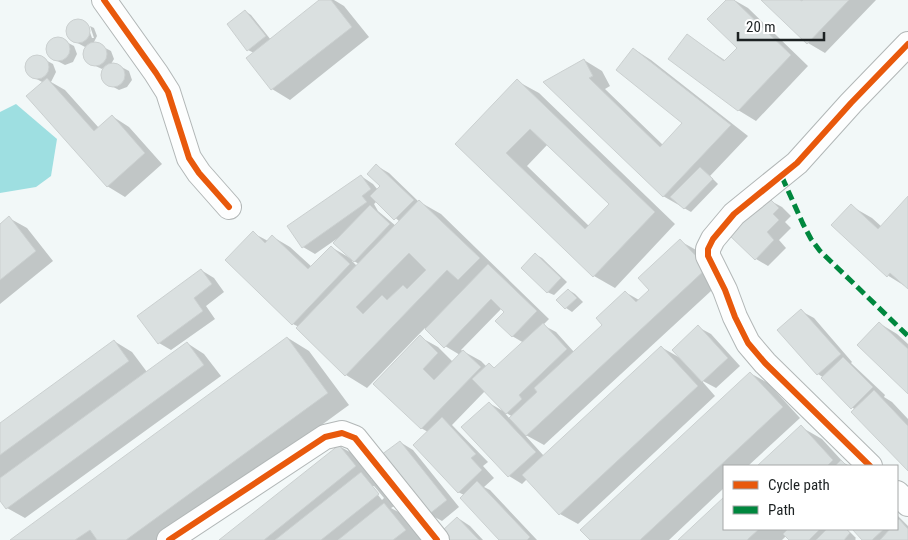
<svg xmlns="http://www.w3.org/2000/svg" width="908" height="540" font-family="'Roboto Condensed',sans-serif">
<rect width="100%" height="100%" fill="#f2f8f8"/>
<path fill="#9edfe1" d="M16,104L57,139L51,176L36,187L0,193V112Z"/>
<path fill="#0003" fill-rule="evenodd" d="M321,0H334L344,6L369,37L290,100L272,89L248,58L254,53L248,50L245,11L251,15L271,40Z
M728,0H734L748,8L808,66L756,121L738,110L687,35L726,61L738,48Z
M763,0H876L825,53L808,43Z
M79,20L87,24L92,38H94L90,26L94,28L97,36L94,42L111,51L114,59L111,64L114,63L129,71L132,80L127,87L119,90L104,82L102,74L104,68L102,69L87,62L84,53L88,46L85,47L70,39L68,31L71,23Z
M59,38L74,46L77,54L73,62L65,65L50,57L47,49L51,41Z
M634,49L651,60L748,136L710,176L718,184L691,212L663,196L545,82L584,60L602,71L610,86L605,89L663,145L684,123Z
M38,56L53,64L56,72L51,82L65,90L99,128L112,116L129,127L162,164L125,197L107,186L44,83L29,75L26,67L30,59Z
M517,81L539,93L675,224L615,288L594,276L456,144ZM548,144L610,204L589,226L527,166Z
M377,166L389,173L418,201L441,214L549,319L543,325L556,332L574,352L603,325L625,292L639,300L651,290L680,241L698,251L724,279L544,445L524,434L544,456L661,347L682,359L698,327L711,334L740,366L716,388L701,380L715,396L578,524L560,514L527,479L522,484L509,476L463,427L489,403L503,411L510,419L513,417L505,412L485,391L452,425L488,462L483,466L494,478L484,487L490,490L537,540H501L464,495L458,492L428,432L421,428L420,337L438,347L453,362L460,355L445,346L425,328L367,388L346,375L297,328L299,327L293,324L253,233L268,241L273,237L290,247L312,267L331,247L350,258L338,238L315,254L303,247L361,176L373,184L378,190L382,186ZM377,201L400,222L396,226L378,211L374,204ZM352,260L359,264L357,266L352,261ZM502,308L506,312L512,336L524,343L496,368L489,365L487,367L481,361L461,350Z
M908,198V288L887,275L851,206L872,218L882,227Z
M769,200L782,207L791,216L785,222L791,228L779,240L786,248L768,266L756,259Z
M9,218L27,228L53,261L0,304V226Z
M535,254L542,258L567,282L554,295L547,292Z
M201,270L214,278L224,292L206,306L215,319L171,350L159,343Z
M569,290L575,294L583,302L572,312L566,308L558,300Z
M801,311L814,318L852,362L851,363L885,395L884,397L892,402L908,419V469L855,410L824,378L818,374Z
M879,323L897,334L908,344V392Z
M288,338L309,351L349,405L164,540H12Z
M114,341L132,352L147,372L187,343L204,354L221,376L25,518L7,508L0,499V425Z
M750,373L768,383L800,418L748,466H724V488L669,540H592Z
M801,427L822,439L844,463L850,466H759Z
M400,442L413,450L459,507L442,521L429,514Z
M339,446L357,456L373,477L371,479L379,483L396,505L391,508L402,514L423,540H221ZM371,486H374L384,498L382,500Z
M724,498V529H847L856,538L855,539L856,540H791L787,535L782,540H679Z
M897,515L908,526V540H864L853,529H897Z
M458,518L470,526L483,540H452Z"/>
<path fill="#dae0e0" stroke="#cbd0d0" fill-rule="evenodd" d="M319,0H331L352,27L271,90L246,58Z
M726,0H734L791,55L738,111L668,59L687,34L724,61L737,48L707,19Z
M761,0H800L802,1L803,0H849L807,44Z
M245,10L266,36L247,51L227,24Z
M66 31a12 12 0 1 1 24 0a12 12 0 1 1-24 0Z
M46 49a12 12 0 1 1 24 0a12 12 0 1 1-24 0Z
M83 54a12 12 0 1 1 24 0a12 12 0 1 1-24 0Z
M633,48L731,125L663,197L543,82L584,59L593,76L589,78L660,147L682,123L616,70Z
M25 67a12 12 0 1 1 24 0a12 12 0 1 1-24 0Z
M101 75a12 12 0 1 1 24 0a12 12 0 1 1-24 0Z
M47,78L94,131L112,115L145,153L107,187L26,96Z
M517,79L655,212L593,277L455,144ZM530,129L609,204L585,229L506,153Z
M376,164L414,200L394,220L370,196L380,186L367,174Z
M700,167L713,179L684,209L670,197Z
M361,175L371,189L362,196L367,202L302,248L287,226Z
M908,196V289L890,273L887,277L831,225L851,204L878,229Z
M769,198L779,208L773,214L779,220L767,232L774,240L755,260L727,233Z
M419,200L480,258L458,280L447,270L345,376L296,328ZM409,253L426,270L407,289L403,285L387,300L382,295L363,314L356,307Z
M370,205L390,224L354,262L333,243Z
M9,216L36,251L0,280V224Z
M253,231L265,243L272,235L308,269L331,246L350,264L292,325L225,260Z
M680,239L707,268L526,436L509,418L537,392L534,388L602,325L596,318L625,291L636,302L649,290L638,278Z
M535,253L561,278L547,293L521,268Z
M488,264L537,311L512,337L495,321L504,312L491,299L444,348L425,329Z
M201,269L212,284L194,298L203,311L158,344L137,316Z
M568,289L577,298L565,309L556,300Z
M801,309L841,354L817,375L777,330Z
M879,322L908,349V394L857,345Z
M543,323L567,349L519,395L522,399L506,414L472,379L489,363L494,368Z
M698,325L728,358L702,382L672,350Z
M420,335L438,353L423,369L434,380L463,350L481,367L421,429L373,384Z
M287,337L328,393L126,540H97L90,530L75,540H10Z
M114,340L129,361L0,455V423Z
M187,342L204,365L6,509L0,501V478Z
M661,346L698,386L559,515L522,475Z
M843,357L873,387L851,409L821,378Z
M750,372L783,407L640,540H590L580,530Z
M874,390L908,426V471L851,412Z
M489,402L536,452L508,477L461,427Z
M442,417L476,454L471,458L482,470L458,493L413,445Z
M801,425L833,460L827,466H757Z
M400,441L447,500L428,515L381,455Z
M339,445L356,466L264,540H219Z
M841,460L847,466H835Z
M361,472L379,494L321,540H275Z
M477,481L530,537L527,540H499L460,498Z
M724,497V529H759L747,540H678Z
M384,503L406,530L393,540H338Z
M457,517L479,540H450L442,531Z
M899,519L908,529V540H880L890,529H897V521Z
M788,529H820L809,540H789L783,534Z
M827,529H846L850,533L844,540H816Z
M852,529H884L872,540H862Z"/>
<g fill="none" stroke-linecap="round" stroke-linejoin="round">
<g stroke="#b2b7b7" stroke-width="26">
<path id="minor" d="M104,0L156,73L168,92L189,158L199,173L229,207
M870,466L765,363L748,343L735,317L725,290L708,256V249L713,239L734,214L797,163L851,103L908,44
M897,493L908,504
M169,540L325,437L342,433L355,438L437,540"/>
</g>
<use href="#minor" stroke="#fdfefe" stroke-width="24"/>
<path stroke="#00873e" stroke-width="5" stroke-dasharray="10 5" stroke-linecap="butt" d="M782,177L803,224L811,239L820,251L908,336"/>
<g stroke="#fff" stroke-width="9">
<path id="cycleway" d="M104,0L156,73L168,92L189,158L199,173L229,207
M870,466L765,363L748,343L735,317L725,290L708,256V249L713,239L734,214L797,163L851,103L908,44
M169,540L325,437L342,433L355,438L437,540"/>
</g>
<use href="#cycleway" stroke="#e8590c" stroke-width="6"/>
</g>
<rect x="723" y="465" width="175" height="65" fill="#ffffff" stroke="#a5a7a7"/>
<rect x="733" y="481" width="25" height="8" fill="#e8590c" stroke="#a5a7a7"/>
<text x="768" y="490" font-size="15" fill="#1d2223">Cycle path</text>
<rect x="733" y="506" width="25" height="8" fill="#00873e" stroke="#a5a7a7"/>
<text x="768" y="515" font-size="15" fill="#1d2223">Path</text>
<path d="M738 32v8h86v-8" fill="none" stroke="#1d2223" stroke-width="2.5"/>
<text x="746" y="32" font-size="15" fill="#1d2223" stroke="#ffffff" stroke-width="4" paint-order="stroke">20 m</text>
</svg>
